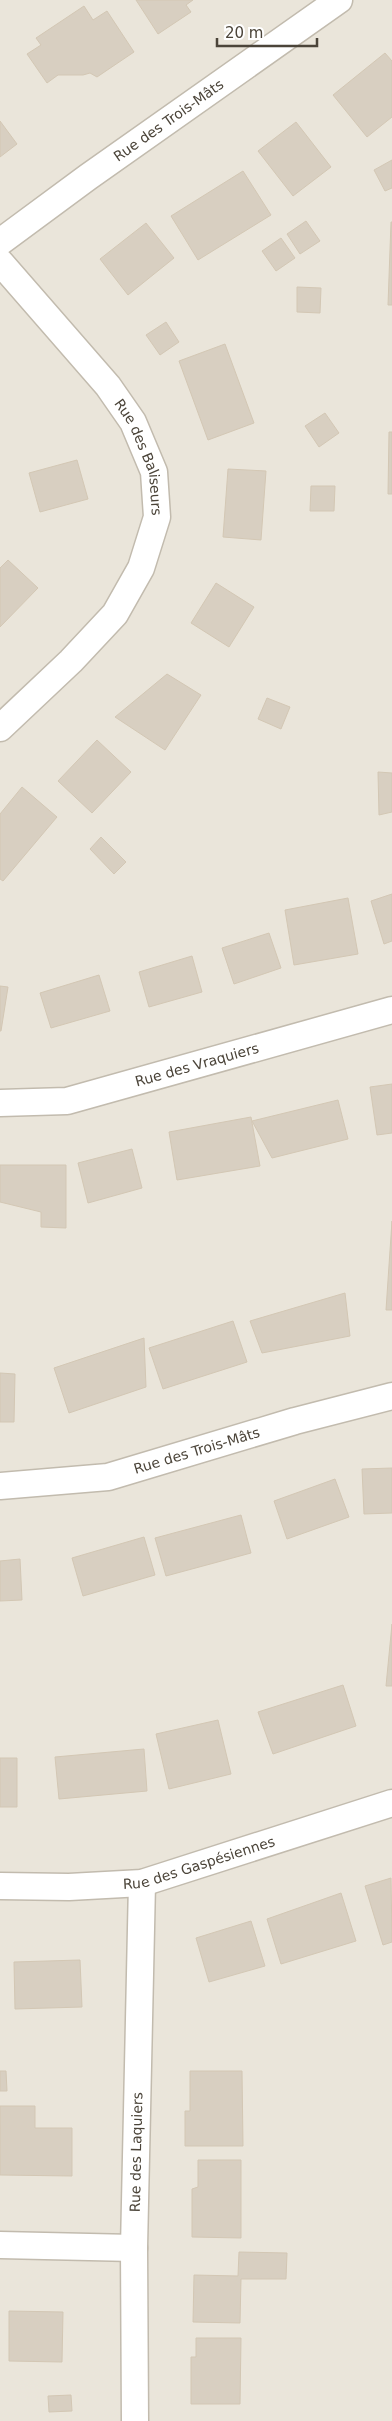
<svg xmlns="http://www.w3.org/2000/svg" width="392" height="2421" font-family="'DejaVu Sans',sans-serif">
<rect width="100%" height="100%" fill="#f6f3ec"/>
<path fill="#eae5da" d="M0,0H392V2421H0Z"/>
<path fill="#d8cfc1" stroke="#d3c7b4" d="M136,0H193L186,5L191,12L158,34Z
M84,6L93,20L107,11L134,52L97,77L90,73L83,75H58L47,83L27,54L41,45L36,38Z
M385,53L392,61V117L367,137L333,95Z
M0,121L17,144L0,157Z
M296,122L331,167L293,196L258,151Z
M392,160V188L385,191L374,170Z
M243,171L271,215L198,260L171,216Z
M306,221L320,241L300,254L287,234Z
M391,222H392V305H388Z
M146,223L174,258L128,295L100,259Z
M281,238L295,258L276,271L262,251Z
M297,287L321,288L320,313L297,312Z
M166,322L179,342L160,355L146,335Z
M225,344L254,423L208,440L179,361Z
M325,413L339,433L319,447L305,426Z
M389,432H392V494H388Z
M77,460L88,499L40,512L29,473Z
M228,469L266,471L261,540L223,537Z
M311,486H335L334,511H310Z
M8,560L38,588L0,627V568Z
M216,583L254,607L229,647L191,623Z
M167,674L201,695L165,750L115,717Z
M267,698L290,707L281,729L258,719Z
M97,740L131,772L92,813L58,781Z
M378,772L392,773V812L379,815Z
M22,787L57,817L3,881L0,879V814Z
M101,837L126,862L114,874L90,849Z
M392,894V941L384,944L371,901Z
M348,898L358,954L294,965L285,910Z
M269,933L281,968L234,984L222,948Z
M192,956L202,992L149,1007L139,972Z
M99,975L110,1011L51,1028L40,993Z
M0,986L8,987L1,1031H0Z
M392,1084V1133L377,1135L370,1087Z
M338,1100L348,1139L272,1158L252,1121Z
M251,1117L260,1166L177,1180L169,1132Z
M132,1149L142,1188L88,1203L78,1163Z
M0,1165H66V1228L41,1227V1212L0,1202Z
M392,1221V1310H386Z
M345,1293L350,1336L262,1353L250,1321Z
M233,1321L247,1362L163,1389L149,1348Z
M144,1338L146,1387L69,1413L54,1368Z
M0,1373L15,1374L14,1422H0Z
M392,1468V1513L364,1514L362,1469Z
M335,1479L349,1517L287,1539L274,1501Z
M241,1515L251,1553L166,1576L155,1538Z
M144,1537L155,1575L83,1596L72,1558Z
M20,1559L22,1600L0,1601V1561Z
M392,1624V1686H386Z
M343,1685L356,1726L273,1754L258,1712Z
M218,1720L231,1774L169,1789L156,1734Z
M144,1749L147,1791L59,1799L55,1757Z
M0,1758H17V1807H0Z
M391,1878L392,1942L383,1945L365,1886Z
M341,1893L356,1941L281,1964L267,1919Z
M251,1921L265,1966L209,1982L196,1938Z
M80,1960L82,2007L15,2009L14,1962Z
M0,2071H6L7,2091H0Z
M190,2071H242L243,2146H185V2111H190Z
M0,2106H35V2128H72V2176L0,2175Z
M198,2160H241V2238L192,2237V2189L198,2187Z
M239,2252L287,2253L286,2279H241L240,2323L193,2322L194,2275L238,2276Z
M9,2311L63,2312L62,2362L9,2361Z
M196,2338H241L240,2404H191V2357H196Z
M71,2395L72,2411L49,2412L48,2396Z"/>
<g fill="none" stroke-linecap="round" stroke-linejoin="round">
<g stroke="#c2bbae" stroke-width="29">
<g id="minor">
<path id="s1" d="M0,242L88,177L339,0"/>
<path id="s2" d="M0,262L108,386L133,422L154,472L157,517L141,568L115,614L71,661L0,728"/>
<path id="s3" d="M0,1103L67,1101L392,1010"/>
<path id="s4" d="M0,1486L108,1477L295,1421L392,1396"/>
<path id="s5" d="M0,1886L69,1887L142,1883L392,1803"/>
<path d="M0,2245L134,2248"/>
<path id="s6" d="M135,2421L134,2248L142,1883"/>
</g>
</g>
<use href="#minor" stroke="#fff" stroke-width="26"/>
</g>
<g text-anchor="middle" stroke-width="4" stroke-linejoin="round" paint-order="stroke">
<g font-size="14" fill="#4b4439" stroke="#fff">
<text dy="5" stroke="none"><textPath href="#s1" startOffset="208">Rue des Trois-Mâts</textPath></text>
<text dy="5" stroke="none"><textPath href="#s2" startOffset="244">Rue des Baliseurs</textPath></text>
<text dy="5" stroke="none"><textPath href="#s3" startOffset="202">Rue des Vraquiers</textPath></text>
<text dy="5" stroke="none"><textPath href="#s4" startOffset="201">Rue des Trois-Mâts</textPath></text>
<text dy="5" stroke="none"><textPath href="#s5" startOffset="202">Rue des Gaspésiennes</textPath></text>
<text dy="5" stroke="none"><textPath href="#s6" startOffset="269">Rue des Laquiers</textPath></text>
</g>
</g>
<path d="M217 38v8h100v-8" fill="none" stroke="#4b4439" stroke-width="2.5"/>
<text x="225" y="38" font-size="15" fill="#4b4439" stroke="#ffffff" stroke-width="4" paint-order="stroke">20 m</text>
</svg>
